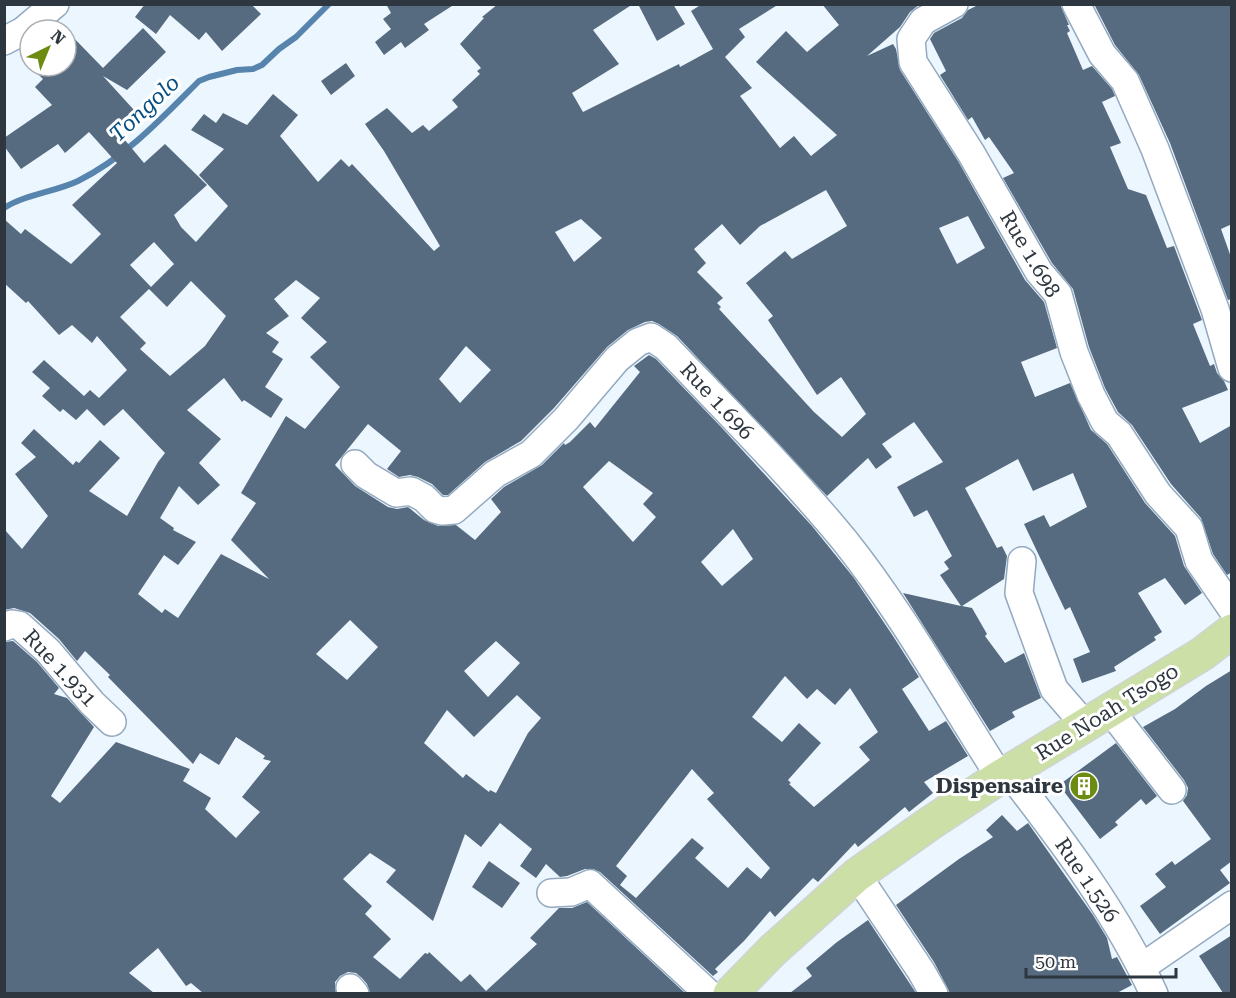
<svg xmlns="http://www.w3.org/2000/svg" width="1236" height="998" font-family="'Roboto Serif',serif">
<rect width="100%" height="100%" fill="#ecf6ff"/>
<g fill="none" stroke-linecap="round" stroke-linejoin="round">
<path stroke="#5784ac" stroke-width="6" d="M4,208C26,194 55,192 78,181C126,157 161,119 199,81L209,77L237,70L253,69L262,65L279,49L296,37L329,4"/>
</g>
<path fill="#566b7f" fill-rule="evenodd" d="M145,4H251L261,14L222,51L206,32L199,40L170,15L156,34L135,17Z
M386,4H455L424,24L429,30L405,48L401,42L384,55L375,42L391,29L383,19L391,13Z
M498,4H633L593,30L619,64L572,93L583,112L679,64L680,67L713,49L691,11L702,4H779L739,29L745,37L725,57L752,88L740,96L780,148L794,136L811,156L837,135L756,62L786,31L807,52L839,25L822,4H920L910,12L900,27L867,56L893,44L896,49L900,70L958,161L1025,280L1044,302L1057,348L1021,362L1035,397L1070,383L1091,430L1107,444L1145,503L1175,536L1184,566L1202,593L1185,605L1165,578L1138,593L1162,632L1154,637L1156,640L1114,667L1116,671L1082,683L1073,659L1090,652L1070,607L1065,610L1024,524L1044,515L1050,527L1087,507L1073,473L1033,491L1018,459L965,488L997,548L1002,546L1007,556L1004,579L962,606L972,608L987,634L985,636L1005,663L1024,653L1041,698L1012,712L1015,717L990,731L903,593L961,606L940,575L949,569L944,562L952,556L927,510L914,517L897,487L943,462L914,422L882,444L892,457L876,469L868,458L827,496L677,336L659,324L652,321L645,322L628,330L607,347L554,408L521,441L485,462L448,495H443L432,484L418,477L410,475L399,477L387,469L401,451L368,424L335,465L355,486L388,507L397,509L408,507L424,520L438,526L456,525L475,540L501,512L491,499L504,487L542,465L564,443L565,445L570,442L590,422L595,428L640,372L634,366L649,355L656,359L723,429L812,526L854,578L893,636L919,677L902,689L929,731L946,721L968,756L924,782L933,793L909,812L905,807L858,847L855,843L818,882L813,878L775,917L770,911L744,941L715,969L718,972L713,976L600,872L593,869H585L567,876L560,877L546,864L536,878L520,866L532,849L500,823L481,847L465,834L433,921L386,882L396,870L370,853L343,879L372,906L365,914L391,939L373,957L400,979L425,953L428,954L429,952L461,982L470,974L486,991L537,944L530,938L559,908H572L587,902L685,993H370L367,984L362,978L356,973L348,972L340,976L335,982L336,993H203L191,983L186,986L158,948L129,973L154,993H4V642L13,641L37,662L59,688L54,694L67,698L94,727L51,796L60,803L116,742L190,769L183,781L211,798L205,809L236,838L260,812L242,797L271,761L263,759L265,756L236,737L219,765L200,753L193,764L108,677L110,675L85,651L77,661L59,639L30,613L14,608L4,610V529L22,549L48,516L15,474L36,457L21,443L34,429L73,465L76,461L79,463L100,440L120,458L89,491L127,516L158,462L165,453L123,409L104,426L87,409L76,420L63,409L60,412L42,396L50,388L32,372L44,360L84,396L90,390L99,398L127,370L97,336L92,343L72,325L59,335L28,301L26,303L4,283V219L21,234L25,229L71,264L101,234L72,205L117,163L89,132L65,153L58,144L21,169L4,146V138L52,105L35,87L43,79L30,66H66V30L103,68L143,28L166,52L127,90L103,76L134,110L114,127L144,163L165,144L207,185L174,215L181,227L196,242L228,206L199,175L224,149L191,130L204,114L216,123L223,113L247,125L273,94L298,115L280,136L318,182L341,159L349,167L352,164L434,251L440,246L384,151L365,124L387,108L412,133L423,125L429,131L458,107L452,100L480,74L477,71L481,68L460,44L484,18L482,17ZM826,190L847,226L792,259L785,251L746,283L773,316L768,320L817,395L841,377L866,414L842,437L814,412L719,309L721,307L717,303L723,298L697,272L706,263L694,249L722,224L740,245L760,226ZM968,216L985,248L957,264L939,228ZM581,219L602,238L574,262L555,232ZM154,242L174,264L151,287L130,265ZM296,280L320,298L301,318L327,342L310,357L340,387L305,429L286,416L241,493L256,503L231,540L269,579L221,554L178,618L165,609L162,613L138,594L164,555L178,565L196,542L173,530L174,528L160,518L179,486L198,505L220,485L199,463L221,439L187,410L224,378L242,402L244,400L271,418L283,399L265,387L283,359L272,352L279,342L266,333L289,316L274,299ZM191,281L226,316L205,346L170,376L140,349L146,343L120,317L149,289L167,307ZM466,346L491,370L460,403L439,379ZM609,461L653,493L643,504L656,517L633,542L583,487ZM733,529L753,559L722,586L701,562ZM350,620L378,647L347,680L316,654ZM496,641L520,663L488,697L464,671ZM785,676L807,699L817,689L835,705L850,688L878,732L859,747L870,760L814,807L789,784L791,783L788,780L821,743L799,723L782,742L752,717ZM517,695L541,718L528,733L496,793L490,790L489,792L466,774L463,778L424,743L447,710L474,737ZM692,769L714,793L707,799L770,868L761,879L747,867L728,888L695,858L704,848L692,838L636,898L620,885L627,876L616,866Z
M638,4H673L685,24L657,41Z
M980,4H1060L1069,25H1067L1070,31L1067,33L1083,70L1092,66L1112,89L1115,96L1102,102L1121,143L1110,147L1128,189L1146,195L1167,248L1174,246L1202,320L1193,324L1210,366L1214,364L1217,373L1224,381L1228,390L1182,408L1200,443L1232,425V572L1227,575L1213,554L1201,518L1171,484L1132,425L1118,412L1105,388L1089,347L1073,289L1052,263L1003,178L1014,173L989,137L985,140L972,117L968,120L940,75L946,71L930,39L934,33L962,18L968,10Z
M1094,4H1232V224L1221,229L1232,260V299L1228,300L1170,143L1139,75L1115,45Z
M346,63L355,76L331,95L321,81Z
M1232,670V861L1220,870L1230,883L1160,934L1140,906L1166,887L1155,874L1172,861L1175,865L1211,839L1183,801L1187,795L1188,788L1184,780L1143,727L1175,709L1206,686Z
M1116,743L1157,796L1146,805L1141,799L1115,822L1118,825L1100,839L1059,785Z
M1002,815L1017,831L1028,823L1093,915L1107,938L1112,959L1117,957L1132,985L1117,993H950L934,962L896,905L959,859L993,837L986,830Z
M489,861L520,883L502,908L472,887Z
M868,920L916,993H790L812,976L806,968L837,942Z
M1232,935V993H1223L1199,956Z"/>
<g fill="none" stroke-linecap="round" stroke-linejoin="round">
<g stroke="#93a9bf" stroke-width="30">
<path id="minor" d="M954,4L923,21L911,39L913,62L971,153L1039,272L1058,294L1074,352L1091,395L1105,422L1119,434L1158,494L1189,528L1199,561L1232,609
M1076,4L1102,54L1125,81L1155,149L1215,309L1232,368
M4,41L23,31L55,4
M355,464L366,475L396,493L411,491L424,498L435,509L442,511L454,510L495,474L531,454L566,419L617,359L638,342L651,337L666,347C727,411 789,473 845,541C904,615 949,698 1000,777
M1022,561L1019,593L1054,689L1086,726
M4,627L12,624L19,625L48,651L92,703L112,722
M1110,710L1172,790
M1009,772C1063,842 1117,913 1154,994
M857,875L921,971L934,994
M551,893L571,892L590,884L709,994
M1142,967L1232,905
M350,988L355,994"/>
</g>
<g stroke="#d1d3d5" stroke-width="36">
<path id="major" d="M730,994L773,950L857,875L929,824L1000,777L1202,654L1232,631"/>
</g>
<use href="#minor" stroke="#fff" stroke-width="27"/>
<use href="#major" stroke="#cbdfa6" stroke-width="33"/>
</g>
<defs>
<g id="building-disc" transform="scale(1.5)"><circle r="9.5" fill="#6b8c10" stroke="#fff"/><path d="M-4-6H4V6H1V3H-1V6H-4ZM-2.5-4.3h1.7v1.8h-1.7ZM.8-4.3h1.7v1.8H.8ZM-2.5-1h1.7V.8h-1.7ZM.8-1h1.7V.8H.8Z" fill="#fff"/></g>
</defs>
<g fill-rule="evenodd">
<use href="#building-disc" x="1084" y="786"/>
</g>
<g text-anchor="middle" stroke-width="6" stroke-linejoin="round" paint-order="stroke">
<g font-size="21" fill="#2e3740" stroke="#fff">
<text transform="translate(1030 254) rotate(59)" y="7">Rue 1.698</text>
<text transform="translate(717 401) rotate(47)" y="7">Rue 1.696</text>
<text transform="translate(60 668) rotate(47)" y="7">Rue 1.931</text>
<text transform="translate(1107 712) rotate(-32)" y="7">Rue Noah Tsogo</text>
<text transform="translate(1087 880) rotate(56)" y="7">Rue 1.526</text>
</g>
<g font-size="21" font-weight="bold" fill="#2e3740" stroke="#fff" text-anchor="end">
<text x="1063" y="793">Dispensaire</text>
</g>
<g font-size="22" font-style="italic" fill="#074f81" stroke="#fff">
<text transform="translate(144 108) rotate(-43)" y="8">Tongolo</text>
</g>
</g>
<rect width="1236" height="998" fill="none" stroke="#2e3740" stroke-width="12"/>
<g transform="translate(48 48) rotate(43)"><circle r="28" fill="#ffffff" stroke="#abafb3" stroke-width="1.5"/>
<path d="M0-4.5L10 22L0 15L-10 22Z" fill="#6b8c10"/>
<text y="-9" font-size="16" font-weight="bold" text-anchor="middle" fill="#2e3740">N</text>
</g>
<path d="M1026 968v9h150v-9" fill="none" stroke="#2e3740" stroke-width="3"/>
<text x="1035" y="968" font-size="18" fill="#2e3740" stroke="#ffffff" stroke-width="4.5" paint-order="stroke">50 m</text>
</svg>
